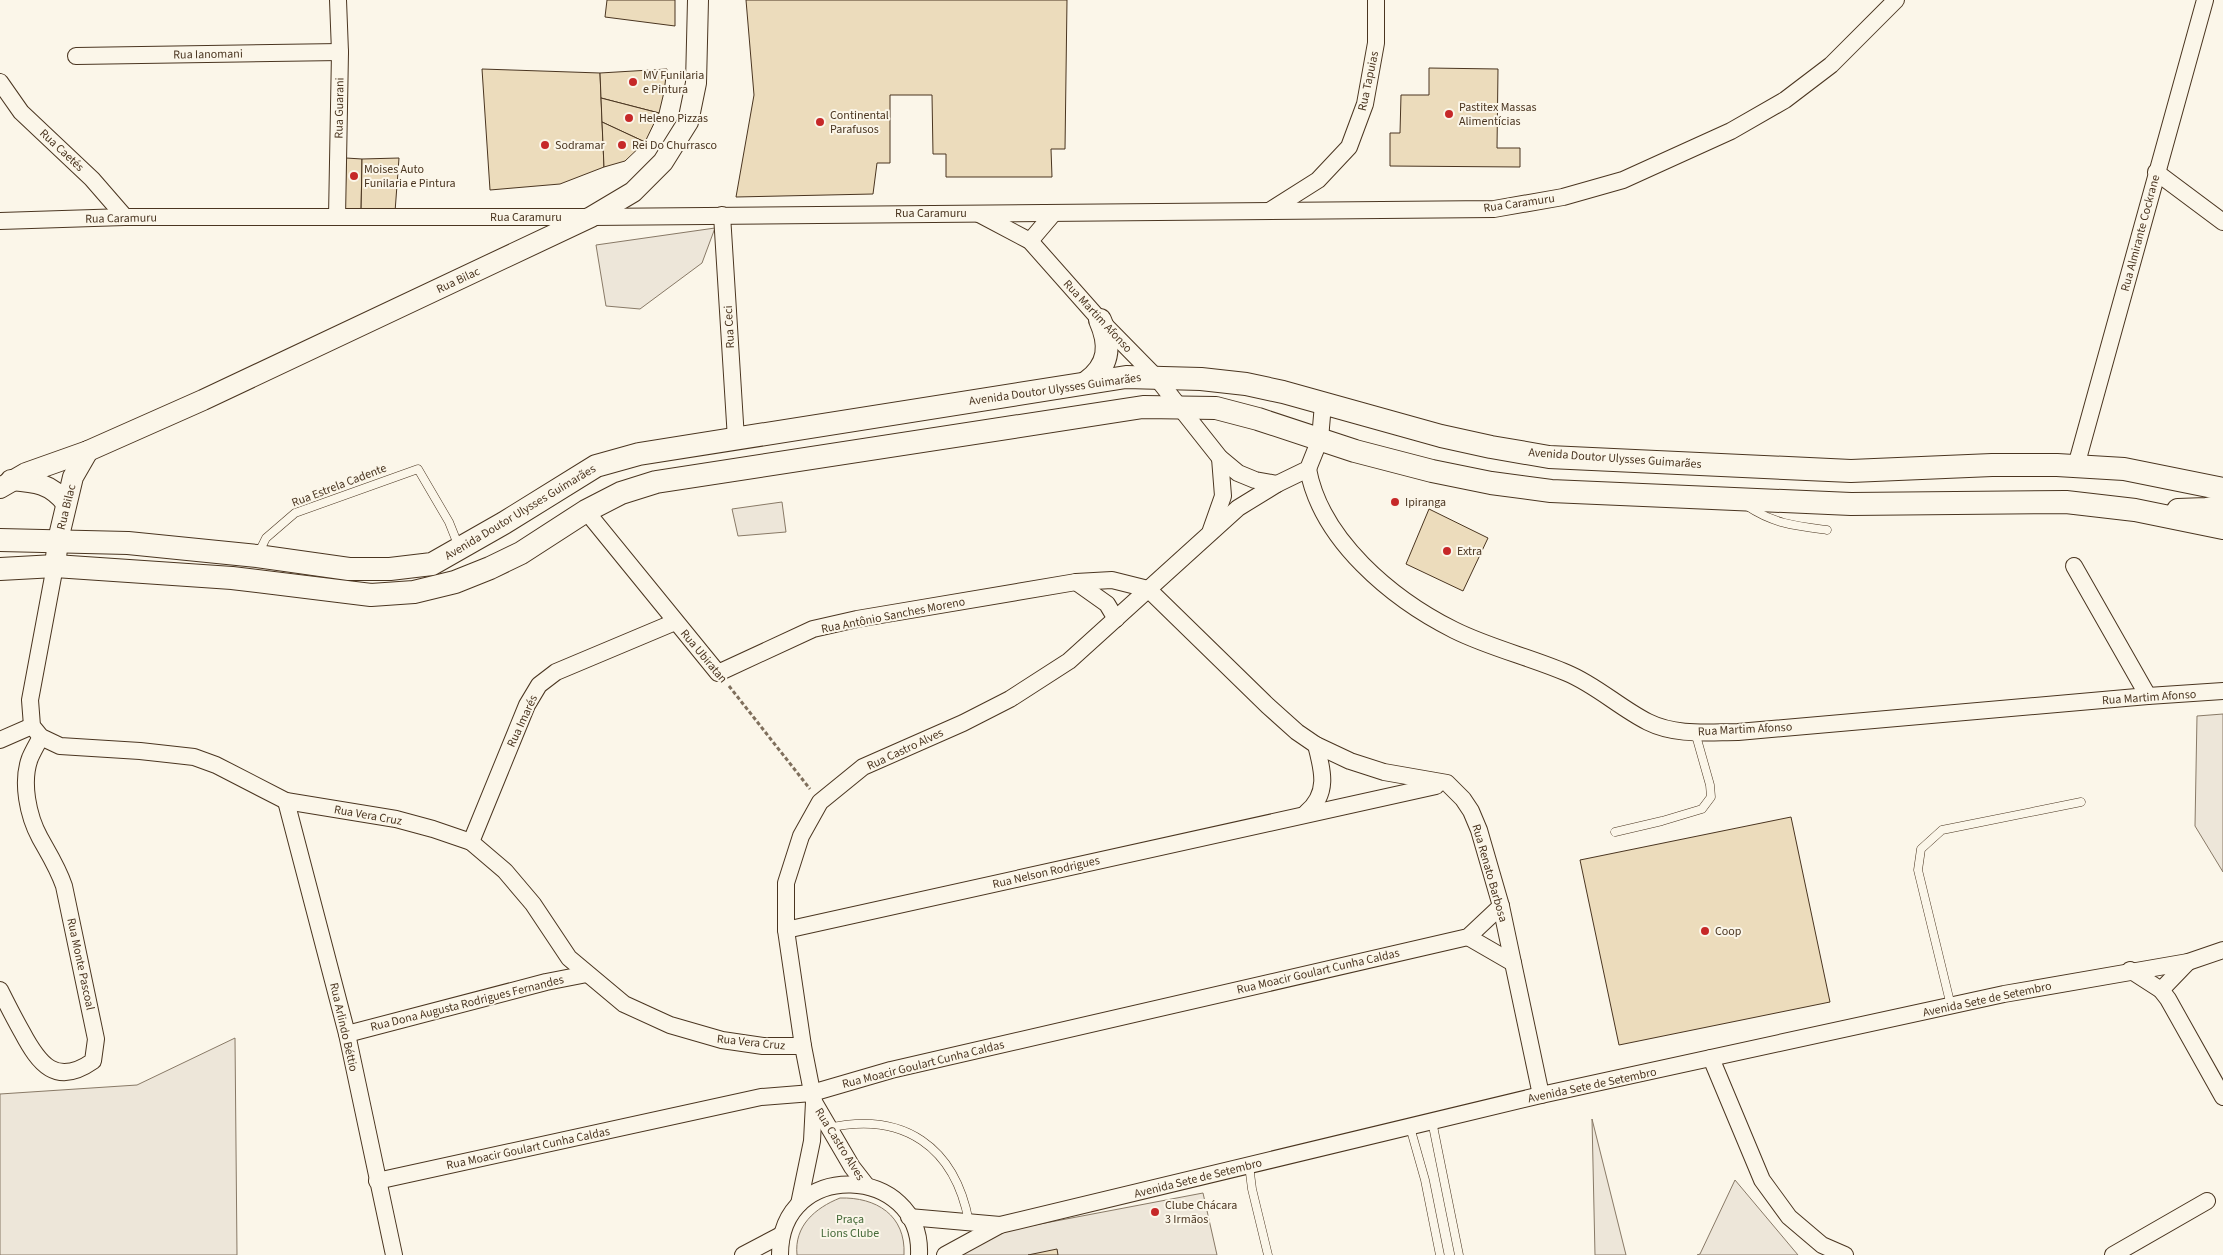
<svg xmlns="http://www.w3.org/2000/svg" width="2223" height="1255" font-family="'Source Sans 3',sans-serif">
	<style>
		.green { fill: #ede6d9; stroke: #887966 }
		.building { fill: #ecdcbc; stroke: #4a3520 }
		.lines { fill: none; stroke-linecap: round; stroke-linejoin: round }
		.service-casing { stroke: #4a3520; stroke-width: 9 }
		.minor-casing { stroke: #4a3520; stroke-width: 18 }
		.tertiary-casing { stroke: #4a3520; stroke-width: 22 }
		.secondary-casing { stroke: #4a3520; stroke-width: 24 }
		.path { stroke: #7f6f5c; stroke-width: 3; stroke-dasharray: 4 2.5; stroke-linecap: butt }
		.service { stroke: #fbf6e9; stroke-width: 8 }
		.minor { stroke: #fbf6e9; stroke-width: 16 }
		.tertiary { stroke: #fbf6e9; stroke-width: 20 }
		.secondary { stroke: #fbf6e9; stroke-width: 22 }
		.poi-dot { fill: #c62828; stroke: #fbf6e9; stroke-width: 2 }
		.labels { text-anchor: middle; stroke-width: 4; stroke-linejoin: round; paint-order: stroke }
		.street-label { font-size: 12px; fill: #4a3520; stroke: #fbf6e9 }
		.poi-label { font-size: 12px; fill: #4a3520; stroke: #fbf6e9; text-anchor: start }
		.park-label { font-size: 12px; fill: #436837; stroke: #fbf6e9 }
	</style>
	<rect width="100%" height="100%" fill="#fbf6e9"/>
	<g class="green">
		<path d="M715,228L702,263L640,309L606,306L596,245Z"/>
		<path d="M782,502L786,532L738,536L732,509Z"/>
		<path d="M2223,714V872L2195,826L2197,716Z"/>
		<path d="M235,1038L237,1255H0V1094L137,1085Z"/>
		<path d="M1592,1119L1626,1255H1595Z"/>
		<path d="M1735,1180L1798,1255H1697L1700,1254Z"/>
		<path d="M1203,1193L1217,1255H959L1003,1231Z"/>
		<path d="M840,1198C876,1197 906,1215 904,1255H797C794,1226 815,1208 840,1198Z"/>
	</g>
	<g class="building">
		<path d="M607,0H675V26L605,17Z"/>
		<path d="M746,0H1067L1065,149H1051L1052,177H946V154H933L932,95H890V163H877L873,194L736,197L754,95Z"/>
		<path d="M1429,68L1498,69L1497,148H1520V167L1390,166V133H1400L1401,95H1429Z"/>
		<path d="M482,69L600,73L604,167L560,184L490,190Z"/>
		<path d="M667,69L664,92L659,113L601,98L600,73Z"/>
		<path d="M601,98L659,113L645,142L602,122Z"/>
		<path d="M602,122L645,142L625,161L604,167Z"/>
		<path d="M346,158L362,159L361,215H345Z"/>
		<path d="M399,158L395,212L361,215L362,159Z"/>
		<path d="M1429,509L1488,538L1463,591L1406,564Z"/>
		<path d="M1791,817L1830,1002L1619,1045L1580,860Z"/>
		<path d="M1057,1249L1058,1255H1028Z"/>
	</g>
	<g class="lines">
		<g class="service-casing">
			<g id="service">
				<path d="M1747,506C1774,524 1796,526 1827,530"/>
				<path d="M258,554L266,538L295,513L418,469L449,522L459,547"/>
				<path d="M1615,832L1662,821L1702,809L1711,797L1710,785L1695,732"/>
				<path d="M1951,1006L1918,870L1921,849L1942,830L2081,802"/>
				<path d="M1432,1121L1459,1255"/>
				<path d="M1410,1127L1425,1180L1440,1255"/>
				<path d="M828,1128C904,1111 955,1147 969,1222"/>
				<path d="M1249,1165L1252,1189L1268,1255"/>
			</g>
		</g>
		<g class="minor-casing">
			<g id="minor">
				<path d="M76,56L340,52"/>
				<path d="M0,82L21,112L92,179L125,217"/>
				<path d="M2156,172L2223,222"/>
				<path d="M1269,211L1318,180L1349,147L1365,104L1376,43V0"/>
				<path d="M979,214L1030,241L1100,320L1155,376L1220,458L1238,473L1255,480L1277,484"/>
				<path d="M722,215L736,439"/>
				<path d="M337,217L340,52L338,0"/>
				<path d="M0,221L125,217H591L1494,209L1563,197L1623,180L1731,131L1785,100L1831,65L1896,0"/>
				<path d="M1030,241L1053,214"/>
				<path d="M2076,466L2205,0"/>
				<path d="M1308,469C1321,540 1392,599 1454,630C1490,648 1530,657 1567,673C1596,685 1620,708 1648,722C1676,736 1709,732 1738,732L2148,696L2223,691"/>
				<path d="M586,511L718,673L813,629L857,619L1076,582L1112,580L1148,589L1268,706L1297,732L1316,745L1350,761L1384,772L1447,783L1463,799L1471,811L1479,830L1501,906L1541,1095"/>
				<path d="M1211,530L1223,496L1220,458"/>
				<path d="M55,566L30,700L32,726L41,737L60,746L140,751L194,757L216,765L286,801L396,819L433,829L471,842L505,871L533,904L569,958L624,1004L670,1025L722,1040L763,1046H803"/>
				<path d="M2074,566L2148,696"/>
				<path d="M1076,582L1107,604L1116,619"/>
				<path d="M0,740L32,726"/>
				<path d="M286,801L347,1034L394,1255"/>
				<path d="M1306,813C1329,794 1323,771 1316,745"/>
				<path d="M471,842L527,705L539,685L556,672L675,622"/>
				<path d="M786,930L1436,786"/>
				<path d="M1468,937L1513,963"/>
				<path d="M2130,970L2161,990L2168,999L2223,1097"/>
				<path d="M0,990C7,1004 14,1018 22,1032C39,1064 56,1087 93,1061L96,1039L64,886C58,868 49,854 40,838C28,816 21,782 30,758C33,751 37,744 41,737"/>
				<path d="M2161,990L2188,962"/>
				<path d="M347,1034L546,982L587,974"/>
				<path d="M1711,1058L1762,1180L1789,1217L1822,1245L1845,1255"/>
				<path d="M814,1102L852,1167L866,1185"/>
				<path d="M377,1181L761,1097L812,1093L891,1070L1468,937L1501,906"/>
				<path d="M799,1204L812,1141L814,1102L803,1046L786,930V883L801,836L820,802L863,767L963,723L1010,699L1069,661L1238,508L1277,484L1308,469L1320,439L1323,404"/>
				<path d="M909,1217L1000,1225"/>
				<path d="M743,1255L781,1235"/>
				<path d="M780,1255C780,1157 923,1165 919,1255"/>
				<path d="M945,1255L1000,1225L1541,1095L2004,994L2188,962L2223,950"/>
				<path d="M2113,1255L2207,1201"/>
			</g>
		</g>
		<g class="tertiary-casing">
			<g id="tertiary">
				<path d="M11,480C35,482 50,483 66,503"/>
				<path d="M0,488L26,473L88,451L203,400L591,217L633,192L663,162L688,122L696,83L698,0"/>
				<path d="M55,566L58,540L73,477L88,451"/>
			</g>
		</g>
		<g class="secondary-casing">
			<g id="secondary">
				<path d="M1087,382C1110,365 1111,345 1100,320"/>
				<path d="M2178,510L2206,509L2223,506"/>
				<path d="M0,540L128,543L257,556L349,569H390L432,564L504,523L596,466L639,454L1126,377L1201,379L1246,384L1283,392L1441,436L1491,447L1549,457L1851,471L1992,465H2057L2124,469L2223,489"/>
				<path d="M0,569L55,566L232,578L371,595L414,592L455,582L490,568L521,553L586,511L621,493L656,482L1143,407L1216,408L1258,419L1355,451L1432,471L1491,483L1551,491L1851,504L2066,502L2135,510L2223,528"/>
			</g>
		</g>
		<path class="path" d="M729,686L810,789"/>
		<use href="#service" class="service"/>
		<use href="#minor" class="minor"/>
		<use href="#tertiary" class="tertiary"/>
		<use href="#secondary" class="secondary"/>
	</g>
	<g class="poi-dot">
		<circle cx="633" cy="82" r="5"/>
		<circle cx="1449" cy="114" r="5"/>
		<circle cx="629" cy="118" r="5"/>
		<circle cx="820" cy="122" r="5"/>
		<circle cx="545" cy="145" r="5"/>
		<circle cx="622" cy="145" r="5"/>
		<circle cx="354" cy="176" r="5"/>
		<circle cx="1395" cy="502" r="5"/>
		<circle cx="1447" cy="551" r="5"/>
		<circle cx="1705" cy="931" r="5"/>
		<circle cx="1155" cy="1212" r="5"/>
	</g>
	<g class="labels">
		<g class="street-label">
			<text transform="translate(208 54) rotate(-1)" y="4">Rua Ianomani</text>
			<text transform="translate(1368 81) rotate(-78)" y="4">Rua Tapuias</text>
			<text transform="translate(339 108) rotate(-89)" y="4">Rua Guarani</text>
			<text transform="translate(62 150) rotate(43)" y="4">Rua Caetés</text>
			<text transform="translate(1519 203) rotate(-8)" y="4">Rua Caramuru</text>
			<text x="931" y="217">Rua Caramuru</text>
			<text x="526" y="221">Rua Caramuru</text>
			<text transform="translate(121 218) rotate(-1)" y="4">Rua Caramuru</text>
			<text transform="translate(2140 233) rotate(-75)" y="4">Rua Almirante Cockrane</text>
			<text transform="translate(458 280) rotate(-25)" y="4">Rua Bilac</text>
			<text transform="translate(1098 316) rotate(47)" y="4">Rua Martim Afonso</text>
			<text transform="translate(729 327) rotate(-93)" y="4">Rua Ceci</text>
			<text transform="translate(1055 389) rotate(-8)" y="4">Avenida Doutor Ulysses Guimarães</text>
			<text transform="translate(1615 458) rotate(4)" y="4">Avenida Doutor Ulysses Guimarães</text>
			<text transform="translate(339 485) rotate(-21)" y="4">Rua Estrela Cadente</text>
			<text transform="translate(66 507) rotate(-76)" y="4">Rua Bilac</text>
			<text transform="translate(520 512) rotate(-31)" y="4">Avenida Doutor Ulysses Guimarães</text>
			<text transform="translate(893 615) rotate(-11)" y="4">Rua Antônio Sanches Moreno</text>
			<text transform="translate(704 656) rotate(50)" y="4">Rua Ubiratan</text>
			<text transform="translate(2149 697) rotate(-4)" y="4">Rua Martim Afonso</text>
			<text transform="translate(522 721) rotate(-65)" y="4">Rua Imarés</text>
			<text transform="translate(1745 729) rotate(-3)" y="4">Rua Martim Afonso</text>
			<text transform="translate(905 749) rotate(-25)" y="4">Rua Castro Alves</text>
			<text transform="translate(368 815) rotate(10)" y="4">Rua Vera Cruz</text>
			<text transform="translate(1046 872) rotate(-13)" y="4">Rua Nelson Rodrigues</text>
			<text transform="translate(1490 873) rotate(74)" y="4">Rua Renato Barbosa</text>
			<text transform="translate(81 964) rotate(78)" y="4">Rua Monte Pascoal</text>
			<text transform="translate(1318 971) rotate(-13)" y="4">Rua Moacir Goulart Cunha Caldas</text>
			<text transform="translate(1987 999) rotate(-12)" y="4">Avenida Sete de Setembro</text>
			<text transform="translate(467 1003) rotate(-14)" y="4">Rua Dona Augusta Rodrigues Fernandes</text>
			<text transform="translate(344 1027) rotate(77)" y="4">Rua Arlindo Béttio</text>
			<text transform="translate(751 1042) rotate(6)" y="4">Rua Vera Cruz</text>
			<text transform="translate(923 1064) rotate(-14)" y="4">Rua Moacir Goulart Cunha Caldas</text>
			<text transform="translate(1592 1085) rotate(-12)" y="4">Avenida Sete de Setembro</text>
			<text transform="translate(840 1144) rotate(58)" y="4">Rua Castro Alves</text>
			<text transform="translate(528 1148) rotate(-12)" y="4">Rua Moacir Goulart Cunha Caldas</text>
			<text transform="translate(1198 1178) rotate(-14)" y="4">Avenida Sete de Setembro</text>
		</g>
		<g class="poi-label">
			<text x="643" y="79">MV Funilaria<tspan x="643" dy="14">e Pintura</tspan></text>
			<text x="1459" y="111">Pastitex Massas<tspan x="1459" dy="14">Alimentícias</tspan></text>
			<text x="830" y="119">Continental<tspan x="830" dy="14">Parafusos</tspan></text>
			<text x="639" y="122">Heleno Pizzas</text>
			<text x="555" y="149">Sodramar</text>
			<text x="632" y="149">Rei Do Churrasco</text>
			<text x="364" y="173">Moises Auto<tspan x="364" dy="14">Funilaria e Pintura</tspan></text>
			<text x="1405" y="506">Ipiranga</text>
			<text x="1457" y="555">Extra</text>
			<text x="1715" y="935">Coop</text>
			<text x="1165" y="1209">Clube Chácara<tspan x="1165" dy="14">3 Irmãos</tspan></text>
		</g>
		<g class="park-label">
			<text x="850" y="1223">Praça<tspan x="850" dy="14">Lions Clube</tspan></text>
		</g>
	</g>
</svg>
